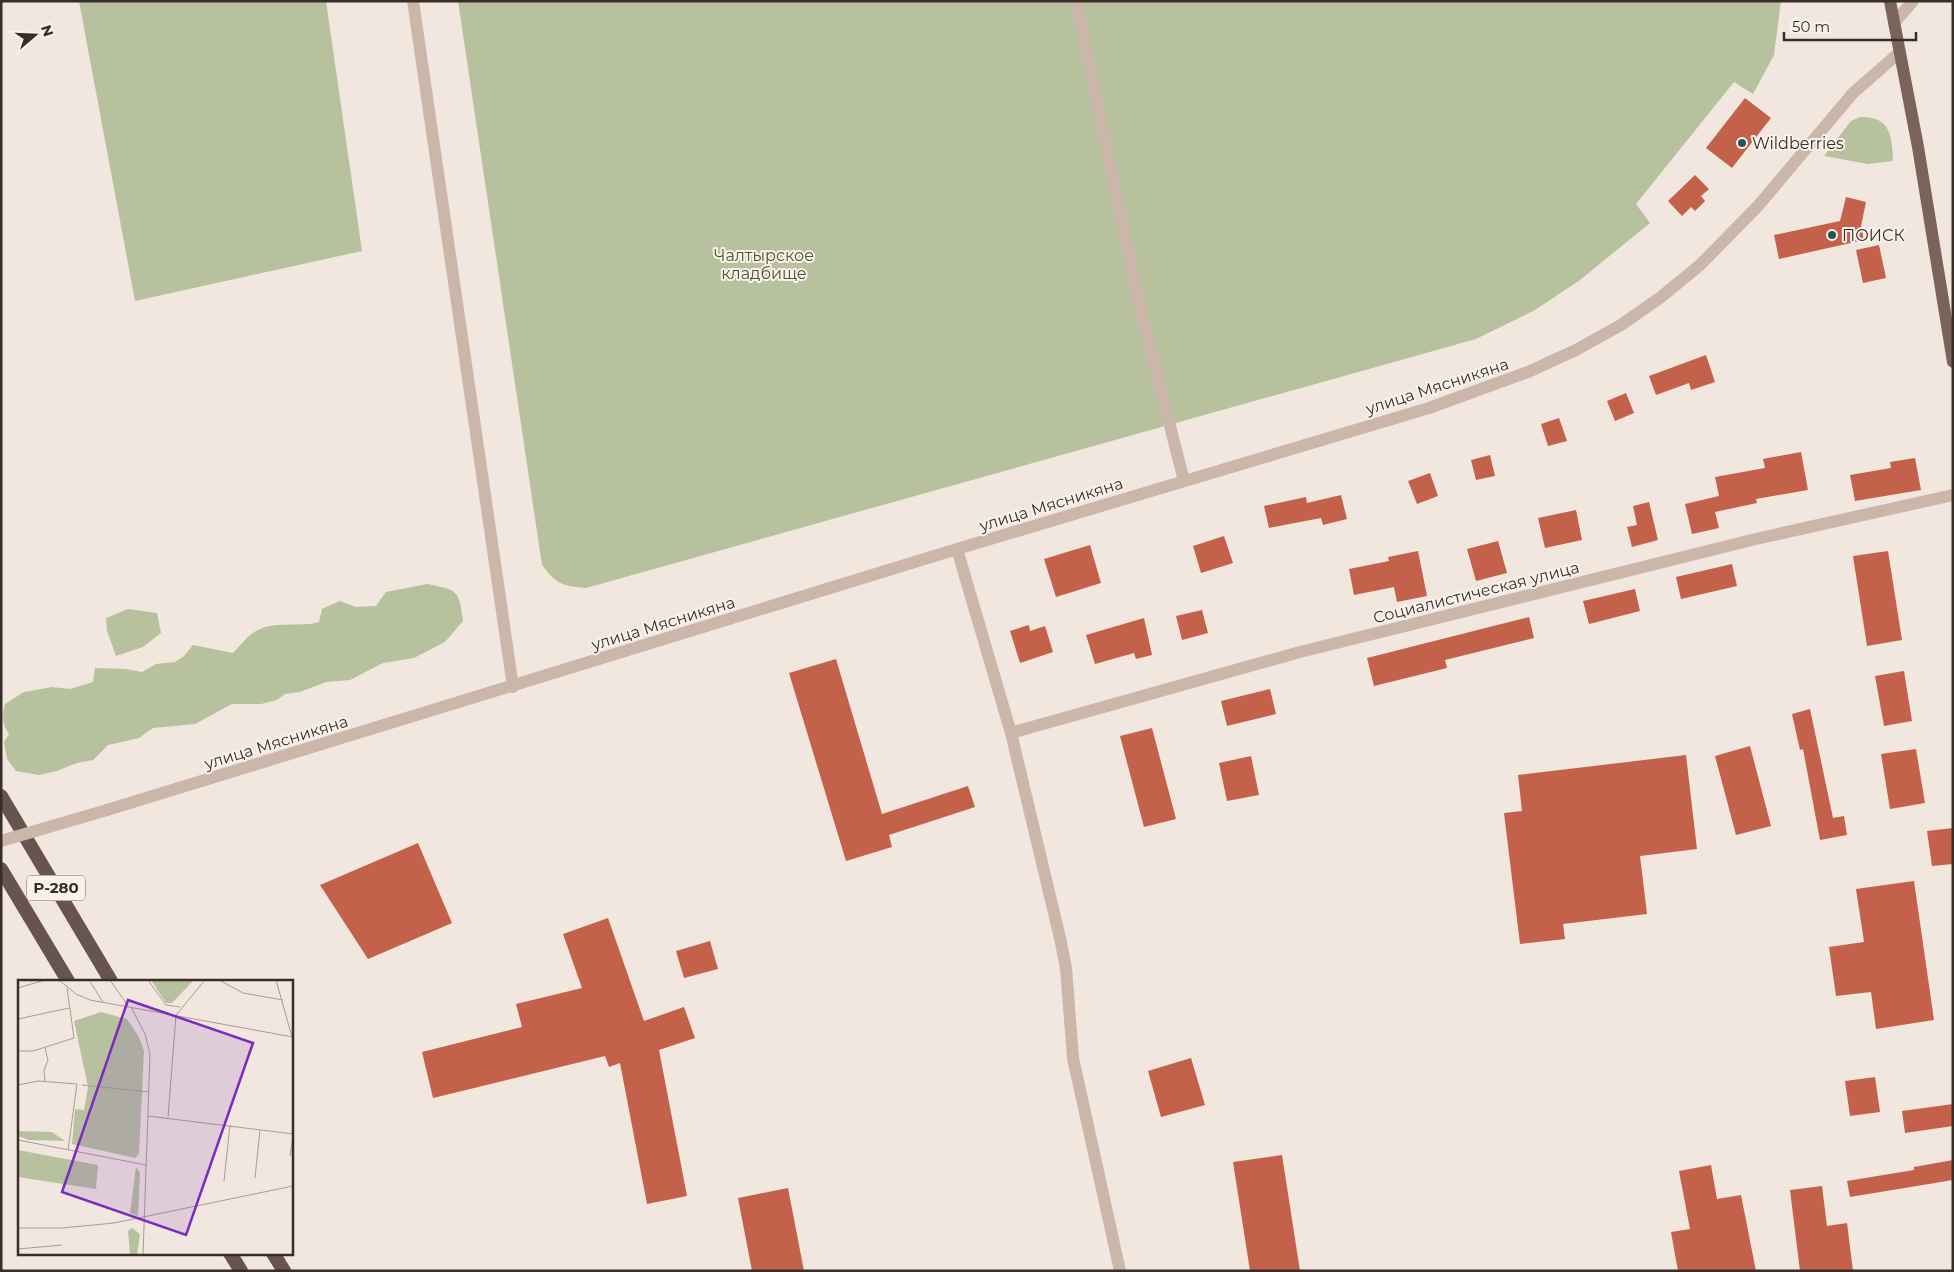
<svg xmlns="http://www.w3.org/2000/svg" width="1954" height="1272" font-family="Montserrat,sans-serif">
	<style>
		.green { fill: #b7c19e }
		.building { fill: #c4614a }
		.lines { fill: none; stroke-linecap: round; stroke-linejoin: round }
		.minor { stroke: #cab7aa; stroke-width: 12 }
		.tertiary { stroke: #cab7aa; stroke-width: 12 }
		.primary { stroke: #79635b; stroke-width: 12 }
		.trunk { stroke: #68544e; stroke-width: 14 }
		.tertiary-bridge { stroke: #cab7aa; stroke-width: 12 }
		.poi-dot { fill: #1f5858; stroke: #faf2ea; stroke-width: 2 }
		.labels { text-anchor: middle; stroke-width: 4; stroke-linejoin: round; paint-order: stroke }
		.shield { fill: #faf2ea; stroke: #726863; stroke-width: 1 }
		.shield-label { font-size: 15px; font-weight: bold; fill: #382d29 }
		.poi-label { font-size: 16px; fill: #382d29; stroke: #faf2ea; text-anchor: start }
		.park-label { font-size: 16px; fill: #49552d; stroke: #faf2ea }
		.street-label { font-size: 16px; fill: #382d29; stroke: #faf2ea }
		.inset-road { fill: none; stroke: #a89d96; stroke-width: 1 }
		.view { fill: #7b2cbf; fill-opacity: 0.15; stroke: #7b2cbf; stroke-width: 2.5 }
		.inset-edge { fill: none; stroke: #382d29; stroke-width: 2.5 }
	</style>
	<rect width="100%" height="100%" fill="#f2e7de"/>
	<g class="green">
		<path d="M79,1H326L362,251L135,301Z"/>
		<path d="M458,1H1781L1774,55L1753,94L1734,82L1636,204L1650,223L1580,280L1535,310L1476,339L586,588C562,586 556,584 542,565Z"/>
		<path d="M1860,117C1891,116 1892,137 1893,161L1868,164L1824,156L1851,121Z"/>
		<path d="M427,584C457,590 459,589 463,621L445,642L414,658L383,663L350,680L326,682L300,692L285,694L277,700L261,704H232L195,724L153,728L139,738L108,745L93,760L77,763L57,771L39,775L16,771L7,759L4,742L9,734C2,724 2,716 5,704L24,692L52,687L70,689L93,682L95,668L125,669L142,672L156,664L175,662L183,657L193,645L233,653C240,646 248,635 256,631C275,620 299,628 319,622L322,609L340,601L356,607L376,606L386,592Z"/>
		<path d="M128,609L157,613L161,633L143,647L116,656L107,631L106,618Z"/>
	</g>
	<g class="building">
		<path d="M1745,98L1771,118L1732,168L1706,148Z"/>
		<path d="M1695,175L1709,189L1701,196L1705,201L1695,211L1691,207L1682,216L1668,201Z"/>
		<path d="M1846,197L1866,202L1861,226L1864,240L1779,259L1774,235L1840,221Z"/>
		<path d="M1879,245L1886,278L1863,283L1856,250Z"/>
		<path d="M1706,355L1715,382L1691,390L1689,383L1656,395L1649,376Z"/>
		<path d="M1626,393L1634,413L1615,421L1607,401Z"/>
		<path d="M1559,418L1567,441L1548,446L1541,424Z"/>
		<path d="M1801,452L1808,490L1756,499L1757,503L1715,512L1719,528L1692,534L1685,504L1719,496L1715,477L1765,468L1763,459Z"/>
		<path d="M1490,455L1495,476L1476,480L1471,460Z"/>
		<path d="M1915,458L1921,490L1855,501L1850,475L1891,468L1890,462Z"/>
		<path d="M1430,473L1438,496L1417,504L1408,481Z"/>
		<path d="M1341,495L1347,519L1323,525L1321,518L1269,528L1264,506L1306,497L1307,503Z"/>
		<path d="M1649,502L1658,540L1632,547L1627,527L1637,525L1633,506Z"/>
		<path d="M1576,510L1582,540L1545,548L1538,518Z"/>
		<path d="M1224,536L1233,563L1201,573L1193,546Z"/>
		<path d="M1498,541L1507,573L1476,581L1467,549Z"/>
		<path d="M1090,545L1101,583L1056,597L1044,559Z"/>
		<path d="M1418,551L1427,596L1397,602L1394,587L1354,595L1349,569L1389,561L1388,557Z"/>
		<path d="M1888,551L1902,640L1867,646L1853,556Z"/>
		<path d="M1732,564L1737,586L1681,599L1676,577Z"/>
		<path d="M1635,589L1640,611L1589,624L1583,601Z"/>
		<path d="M1202,610L1208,633L1182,640L1176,616Z"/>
		<path d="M1529,617L1534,638L1445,660L1447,668L1374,686L1367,658Z"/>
		<path d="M1144,618L1152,655L1136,659L1134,653L1095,664L1086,635Z"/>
		<path d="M1029,625L1030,631L1045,626L1053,652L1020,663L1010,631Z"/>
		<path d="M836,659L882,814L968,786L975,807L889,835L892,847L846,861L789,673Z"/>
		<path d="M1904,671L1912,721L1884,726L1875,676Z"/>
		<path d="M1270,689L1276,714L1227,726L1221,701Z"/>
		<path d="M1810,709L1833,818L1844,816L1847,835L1820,840L1803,749L1800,750L1792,714Z"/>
		<path d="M1152,728L1176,819L1144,827L1120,736Z"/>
		<path d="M1750,746L1771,826L1736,835L1715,756Z"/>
		<path d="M1916,749L1925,803L1890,809L1881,754Z"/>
		<path d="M1686,755L1697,849L1640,856L1647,914L1563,924L1565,939L1520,944L1504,813L1522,811L1518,775Z"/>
		<path d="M1251,756L1259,795L1227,801L1219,763Z"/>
		<path d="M1953,828V864L1932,866L1927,831Z"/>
		<path d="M418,843L452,923L368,959L320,885Z"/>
		<path d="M1914,881L1934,1020L1876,1029L1871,992L1836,996L1829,947L1864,942L1856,889Z"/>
		<path d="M608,918L644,1021L684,1007L695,1038L659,1050L687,1196L647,1204L620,1063L609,1067L605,1056L433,1098L422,1052L522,1027L516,1004L582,988L563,934Z"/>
		<path d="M710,941L718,969L684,978L676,951Z"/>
		<path d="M1191,1058L1205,1105L1161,1117L1148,1071Z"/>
		<path d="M1875,1077L1880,1112L1850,1116L1845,1081Z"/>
		<path d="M1953,1104V1126L1905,1133L1902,1111Z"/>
		<path d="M1282,1155L1300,1271H1250L1233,1162Z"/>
		<path d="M1953,1160V1180L1850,1197L1847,1181L1914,1170V1167Z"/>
		<path d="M1711,1165L1717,1199L1741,1195L1756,1271H1678L1671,1232L1690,1229L1679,1171Z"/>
		<path d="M1822,1186L1827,1226L1847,1223L1853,1271H1800L1790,1190Z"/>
		<path d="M788,1188L804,1271H752L738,1198Z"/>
	</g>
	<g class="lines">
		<g class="minor">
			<path d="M413,1L513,687"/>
			<path d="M1076,1L1139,304L1184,481"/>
			<path d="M957,549L1011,733L1060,938L1066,968L1073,1058L1120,1271"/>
			<path d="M1011,733L1300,652L1760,538L1953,495"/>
		</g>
		<g class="tertiary">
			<path d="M1894,23L1913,1"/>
			<path d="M107,810L957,549L1429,408L1528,372L1576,350L1621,325L1661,297L1700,265L1758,206L1853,93L1900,52"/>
		</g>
		<path class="primary" d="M1890,1L1918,147L1953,362"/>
		<g class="trunk">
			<path d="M1,796L111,981"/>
			<path d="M1,869L68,981"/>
			<path d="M230,1253L241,1271"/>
			<path d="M273,1253L284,1271"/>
		</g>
		<path class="tertiary-bridge" d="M1,841L107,810"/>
	</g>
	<g class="poi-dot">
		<circle cx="1742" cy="143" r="5"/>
		<circle cx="1832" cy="235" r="5"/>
	</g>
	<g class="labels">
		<rect class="shield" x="27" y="875.5" width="58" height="25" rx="4"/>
		<g class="shield-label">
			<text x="56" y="893">Р-280</text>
		</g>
		<g class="poi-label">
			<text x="1752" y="149">Wildberries</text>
			<text x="1842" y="241">ПОИСК</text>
		</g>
		<g class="park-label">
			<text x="764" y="261">Чалтырское<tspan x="764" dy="18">кладбище</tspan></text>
		</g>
		<g class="street-label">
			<text transform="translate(1437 386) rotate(-18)" y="6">улица Мясникяна</text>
			<text transform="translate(1051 504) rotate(-17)" y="6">улица Мясникяна</text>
			<text transform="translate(1476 592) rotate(-14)" y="6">Социалистическая улица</text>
			<text transform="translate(663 623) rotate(-17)" y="6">улица Мясникяна</text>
			<text transform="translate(276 742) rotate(-17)" y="6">улица Мясникяна</text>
		</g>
	</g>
	<g transform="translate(18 980)">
		<rect width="275" height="275" fill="#f2e7de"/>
		<path d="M133,0H176L154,23H148ZM83,32L109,39L121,57L126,71L121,174L117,178L54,164L57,129L66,130L70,107L56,41ZM0,151L34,152L47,161L11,160L0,156ZM0,170L80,185L78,209L0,197ZM118,187L122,193L120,236L112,233ZM114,248L122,254L119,275H112L110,251Z" fill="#b7c19e"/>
		<path class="inset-road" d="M41,0L58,14L72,20L275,57M71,0L85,22M92,0L110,26M130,0L148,25L162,27M201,0L225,13L265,20M258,0L274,57M0,8L27,0M113,27L127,54L132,74L125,275M0,39L51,28M0,71H15L56,58L49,8M27,102L26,90L30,80L27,68M0,105L20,101L59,104L50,170M64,105L131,112M130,136L275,154M150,137L158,35L187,0M0,160L128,185M272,176L275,157M237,198L242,150M206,201L212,145M0,248H44L96,243L275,206M0,269L44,265"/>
		<path class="view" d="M110,20L235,63L168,255L44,212Z"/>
		<rect width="275" height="275" class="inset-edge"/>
	</g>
	<rect width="1954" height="1272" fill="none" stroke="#382d29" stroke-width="5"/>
	<g transform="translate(35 35) rotate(71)" stroke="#faf2ea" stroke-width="4" paint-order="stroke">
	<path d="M0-4L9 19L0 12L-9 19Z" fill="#382d29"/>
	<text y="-8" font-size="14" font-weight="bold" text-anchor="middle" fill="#382d29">N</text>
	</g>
	<path d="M1784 32v8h132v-8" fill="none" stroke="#382d29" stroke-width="2.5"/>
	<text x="1792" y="32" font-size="15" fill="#382d29" stroke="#faf2ea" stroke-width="4" paint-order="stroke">50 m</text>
</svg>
